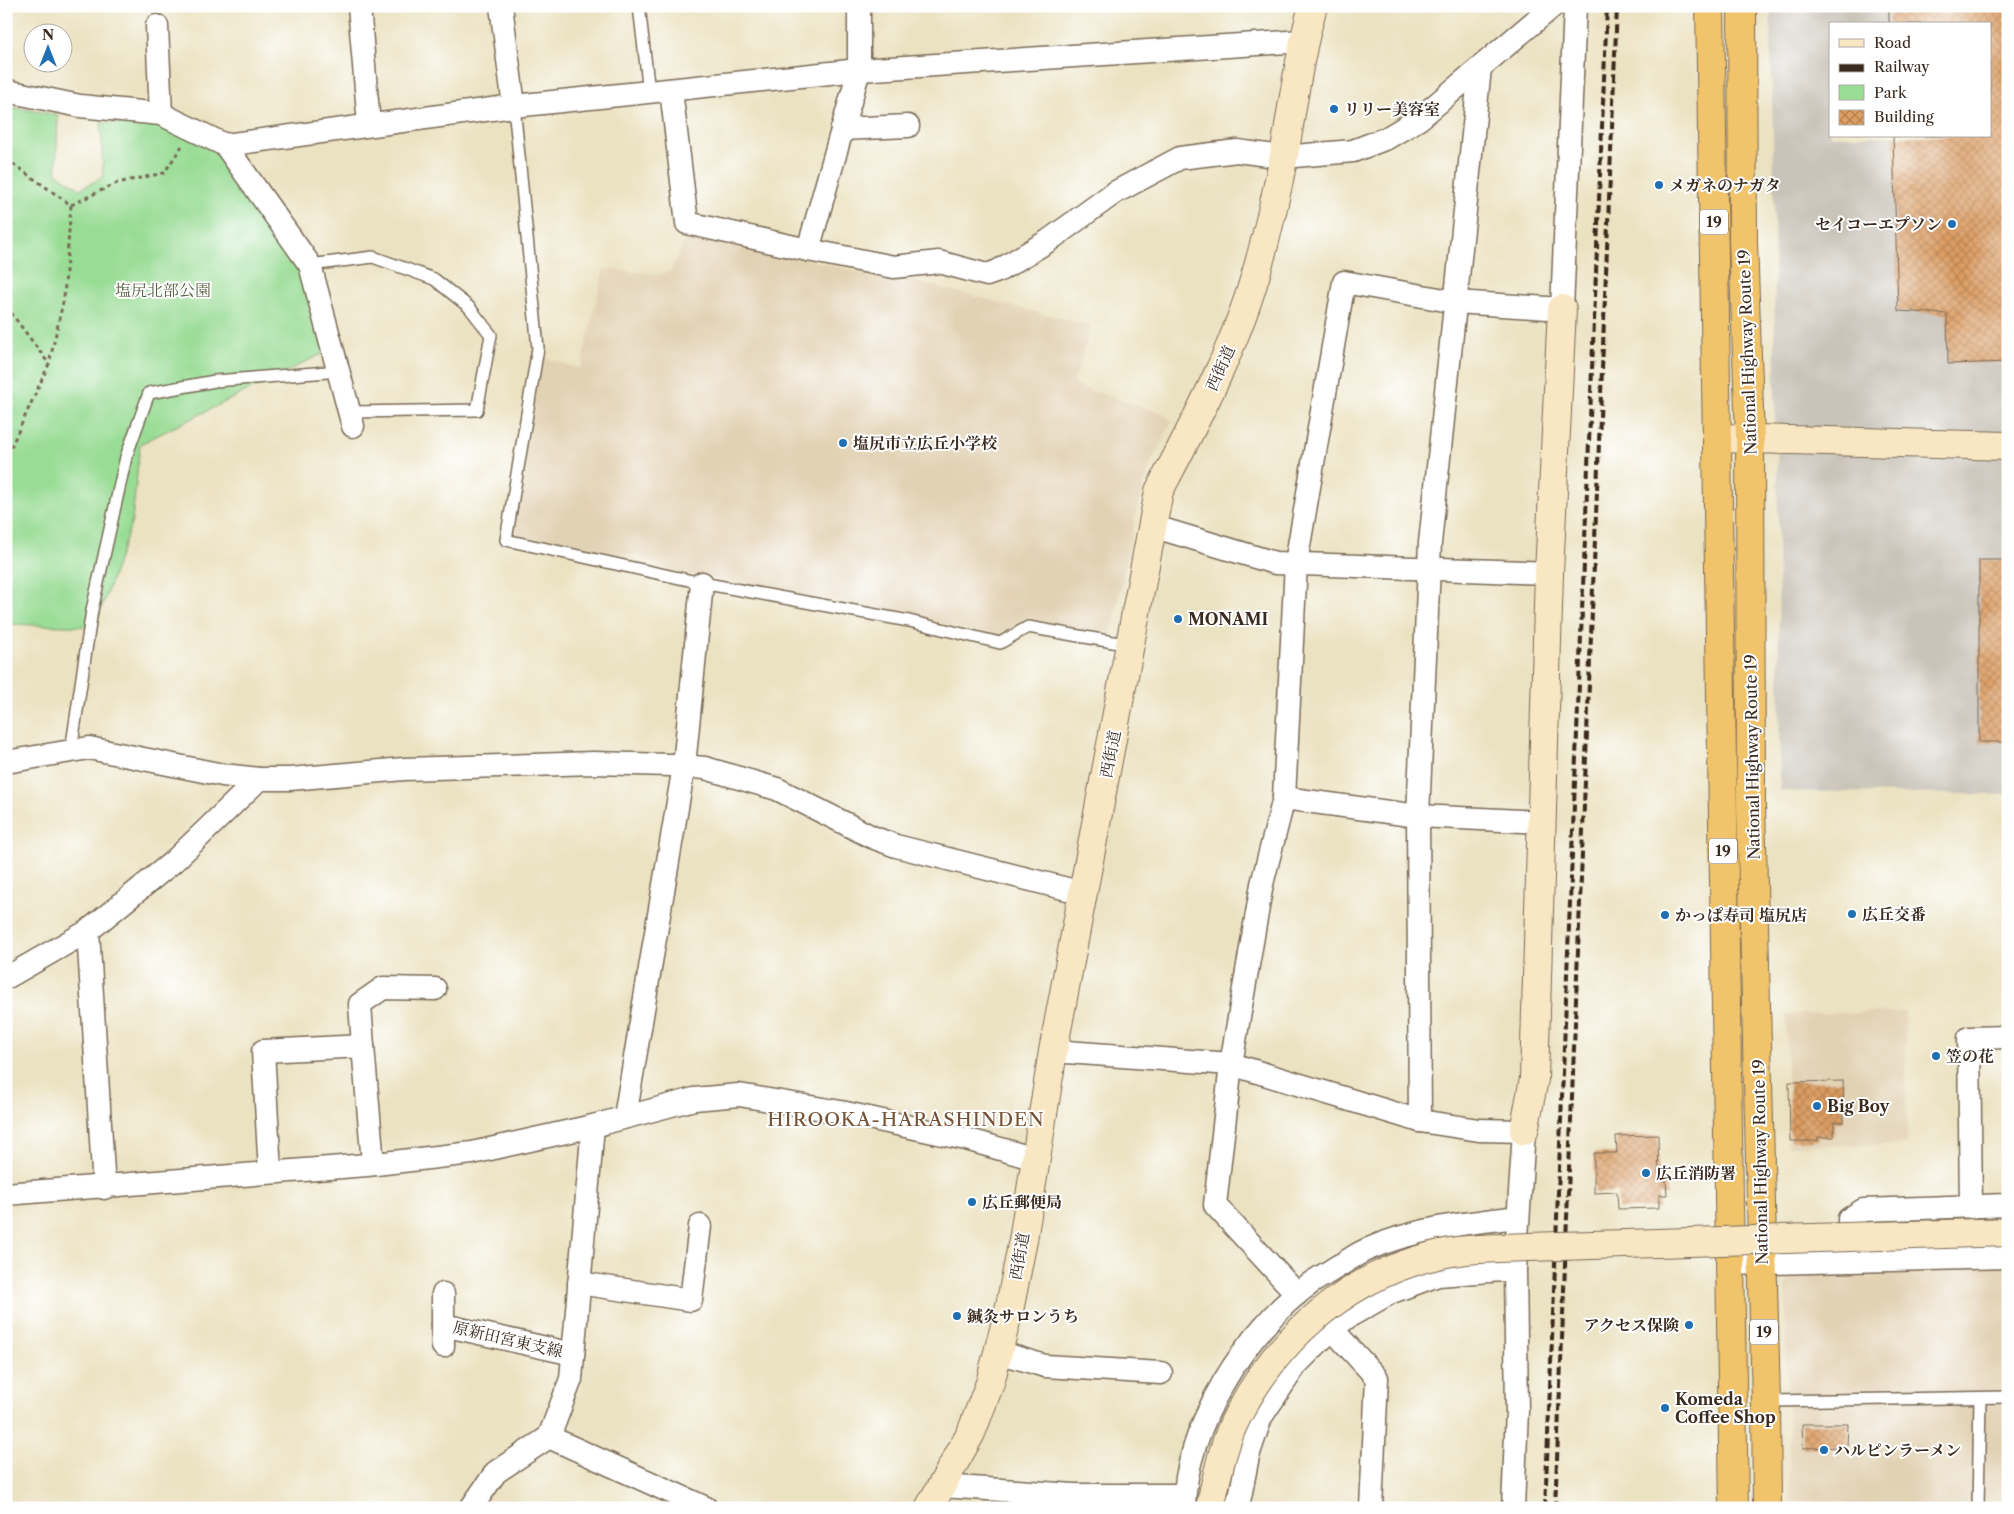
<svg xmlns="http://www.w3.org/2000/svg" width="2014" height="1514" font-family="'Libre Caslon Text','Noto Serif JP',serif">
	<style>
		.built { fill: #e2d2b4 }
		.industrial { fill: #c9c3b8; fill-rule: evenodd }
		.green { fill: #99dc94; stroke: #6a8359 }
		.building { fill: url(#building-cross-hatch) }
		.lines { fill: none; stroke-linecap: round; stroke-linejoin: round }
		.lane-casing { stroke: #796a57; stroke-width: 14 }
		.street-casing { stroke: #796a57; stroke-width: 25 }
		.secondary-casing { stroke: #796a57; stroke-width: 30 }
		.highway-casing { stroke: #796a57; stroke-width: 30 }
		.path { stroke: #796a57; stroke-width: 3; stroke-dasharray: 4 4; stroke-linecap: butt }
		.lane { stroke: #fff; stroke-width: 11 }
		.street { stroke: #fff; stroke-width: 22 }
		.secondary { stroke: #f9e7c3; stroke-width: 28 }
		.highway { stroke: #f1c36a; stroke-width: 28 }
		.rail { stroke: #3b2a1e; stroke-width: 4; stroke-dasharray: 8 4; stroke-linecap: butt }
		.secondary-bridge-casing { stroke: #796a57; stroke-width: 30; stroke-linecap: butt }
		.secondary-bridge { stroke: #f9e7c3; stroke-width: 28 }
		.poi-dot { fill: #1f6fb2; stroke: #fff; stroke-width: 2 }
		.labels { text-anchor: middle; stroke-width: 4; stroke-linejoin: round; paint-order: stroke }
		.shield { fill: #fff; stroke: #766a62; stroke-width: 1 }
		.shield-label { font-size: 15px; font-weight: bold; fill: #3b2a1e }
		.poi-label { font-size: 16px; font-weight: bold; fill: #3b2a1e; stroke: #fff; text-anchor: start }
		.park-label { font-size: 16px; fill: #575f41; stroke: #fff }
		.street-label { font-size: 16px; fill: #3b2a1e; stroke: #fff }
		.quarter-label { font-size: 19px; letter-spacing: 1px; fill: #745236; stroke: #fff }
	</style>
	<defs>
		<pattern id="building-cross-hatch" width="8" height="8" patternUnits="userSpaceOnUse" patternTransform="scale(1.25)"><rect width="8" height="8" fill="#dd9d62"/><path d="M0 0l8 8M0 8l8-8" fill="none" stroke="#b48050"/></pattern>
	</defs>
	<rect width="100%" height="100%" fill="#fff"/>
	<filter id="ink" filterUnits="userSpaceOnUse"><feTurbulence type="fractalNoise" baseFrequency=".02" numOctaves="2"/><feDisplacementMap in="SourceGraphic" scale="10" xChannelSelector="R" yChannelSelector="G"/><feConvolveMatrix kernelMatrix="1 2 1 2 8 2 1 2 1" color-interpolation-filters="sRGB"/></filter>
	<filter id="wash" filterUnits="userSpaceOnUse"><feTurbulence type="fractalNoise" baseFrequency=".0096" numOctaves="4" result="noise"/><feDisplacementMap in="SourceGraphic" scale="20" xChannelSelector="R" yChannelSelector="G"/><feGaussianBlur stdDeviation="1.12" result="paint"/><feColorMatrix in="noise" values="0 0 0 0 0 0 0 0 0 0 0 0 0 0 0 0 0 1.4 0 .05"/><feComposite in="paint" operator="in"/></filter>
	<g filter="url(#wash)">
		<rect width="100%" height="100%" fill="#ebe2c1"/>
		<g class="built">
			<path d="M690,230L891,280L907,279L1091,326L1073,385L1160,412L1172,421L1150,465L1137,509L1111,636L1026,621L1002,636H989L910,615L665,570L636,554L615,555L510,534L541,357L580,369L604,269L661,274L671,270Z"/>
			<path d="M1905,1012L1907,1144L1788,1146L1786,1014Z"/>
			<path d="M2008,1261V1508H1849L1843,1502H1790L1785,1285L1795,1273Z"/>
		</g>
		<path class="industrial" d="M1770,6H2008V795L1780,791L1777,422L1775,420L1774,181ZM1830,24H1990V136H1830Z"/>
		<path class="green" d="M6,106L58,115L56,173L80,189L103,177L101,123H142L178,129L218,148L305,247L332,349L140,444L132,521L95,627L6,624Z"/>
		<g id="blocks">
			<g class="building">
				<path d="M1889,6H2008V362L1948,364L1947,314L1898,311L1893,136H1990V24H1889Z"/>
				<rect x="1979" y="560" width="29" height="182"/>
				<path d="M1843,1081L1844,1122H1834V1137H1818V1141H1790L1789,1082Z"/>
				<path d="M1658,1135L1659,1180H1666L1667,1195H1659V1208L1618,1209L1617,1192L1594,1193V1153H1617L1616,1136Z"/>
				<path d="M1802,1424H1848L1847,1447L1803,1448Z"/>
			</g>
		</g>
	</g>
	<g filter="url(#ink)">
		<use href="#blocks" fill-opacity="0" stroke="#796a57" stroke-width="1"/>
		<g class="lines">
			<g class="lane-casing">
				<g id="lane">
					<path d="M639,6L649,92"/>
					<path d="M514,106L538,348L506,540L702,583L909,621L1000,643L1028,627L1130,645"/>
					<path d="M310,265L373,257L434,279L469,307L491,335L477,410L351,412"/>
					<path d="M71,751L92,610L126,457L149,393L215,381L340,371"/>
					<path d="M1766,1401L2008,1397"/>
					<path d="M1978,1508L1980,1398"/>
				</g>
			</g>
			<g class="street-casing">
				<g id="street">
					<path d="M359,6L369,125"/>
					<path d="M501,6L514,106"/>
					<path d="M859,6V70L808,250L894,267L939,262L987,275L998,271L1048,241L1114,193L1180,158L1237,151L1283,157L1353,151L1387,138L1419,119L1553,6"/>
					<path d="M157,26L161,114"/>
					<path d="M6,89L7,91L80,106L161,114L225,145L514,106L859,70L1303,41"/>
					<path d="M671,90L687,223L808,250"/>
					<path d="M842,129L908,126"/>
					<path d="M225,145L310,265L353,426"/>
					<path d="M1152,526L1275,563L1549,573"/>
					<path d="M6,762L89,748L223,775L259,779H290L404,769L593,763L671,765L705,768L777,789L872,837L896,846L1083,893"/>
					<path d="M1284,798L1418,816L1543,822"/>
					<path d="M88,931L104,1188"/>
					<path d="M6,978L88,931L174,861L259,779"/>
					<path d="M363,1046L360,1004L383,988L435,989"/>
					<path d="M1053,1051L1231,1064L1420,1121L1479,1130L1524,1131L1515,1269L1517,1410L1513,1508"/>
					<path d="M625,1117L684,766L702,583"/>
					<path d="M1420,1121L1418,816L1430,543L1480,68"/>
					<path d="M270,1172L263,1051L363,1046L373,1164"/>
					<path d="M6,1194L367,1165L472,1153L593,1126L694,1099L739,1095L841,1112L966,1139L1035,1159"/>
					<path d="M1971,1207L1969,1038L2008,1037"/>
					<path d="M1850,1255L1849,1219L1863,1210L2008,1205"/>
					<path d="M1730,1264L2008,1257"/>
					<path d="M579,1283L691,1300L700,1226"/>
					<path d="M443,1294V1346"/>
					<path d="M1297,1294L1215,1205L1231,1064L1262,884L1284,798L1296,563L1344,282L1456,302L1562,309L1575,6"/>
					<path d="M443,1325L573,1354"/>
					<path d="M1332,1329L1377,1378L1371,1508"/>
					<path d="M998,1352L1045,1366L1161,1373"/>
					<path d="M549,1437L706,1508"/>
					<path d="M942,1486L1074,1495H1184"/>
					<path d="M471,1508L496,1472L549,1437L571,1379L593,1126"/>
					<path d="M1184,1508C1185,1427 1246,1329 1311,1283C1320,1277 1331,1271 1340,1265C1349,1260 1357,1254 1366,1250C1415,1228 1466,1223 1518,1217"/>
					<path d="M1233,1508L1240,1497L1248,1456L1261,1417L1296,1365L1332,1329L1348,1317L1392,1292L1438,1275L1515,1269"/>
				</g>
			</g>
			<g class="secondary-casing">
				<g id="secondary">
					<path d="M1718,438L2008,446"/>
					<path d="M1524,1131L1534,1079L1549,573L1562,309"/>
					<path d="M929,1508L971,1433L990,1383L1010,1306L1023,1240L1053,1051L1159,491C1195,422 1233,352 1255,277C1267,237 1276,196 1284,155C1293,105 1299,55 1313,6"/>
				</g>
			</g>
			<g class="highway-casing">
				<g id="highway">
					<path d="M1710,6L1734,1508"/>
					<path d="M1742,6L1743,242L1750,438L1751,805L1766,1401L1767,1508"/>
				</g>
			</g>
			<g class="path">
				<path d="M6,159L71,205L64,298L49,364"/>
				<path d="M71,205L117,183L164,173L182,146"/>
				<path d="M6,306L49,364L6,458"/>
			</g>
			<use href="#lane" class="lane"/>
			<use href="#street" class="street"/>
			<use href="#secondary" class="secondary"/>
			<use href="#highway" class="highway"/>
			<g class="rail">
				<path d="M1545,1508L1607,6"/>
				<path d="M1555,1508L1617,6"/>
			</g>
			<g class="secondary-bridge-casing">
				<path id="secondary-bridge" d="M1210,1508C1217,1477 1223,1442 1239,1413C1281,1333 1352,1274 1441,1254C1469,1248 1499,1248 1528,1247L2008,1232"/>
			</g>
			<use href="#secondary-bridge" class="secondary-bridge"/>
		</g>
	</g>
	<g class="poi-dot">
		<circle cx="1334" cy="109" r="5"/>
		<circle cx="1659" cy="185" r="5"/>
		<circle cx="1952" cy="224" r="5"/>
		<circle cx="843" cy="443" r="5"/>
		<circle cx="1178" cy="619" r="5"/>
		<circle cx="1852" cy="914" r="5"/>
		<circle cx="1665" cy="915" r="5"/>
		<circle cx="1936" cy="1056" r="5"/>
		<circle cx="1817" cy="1106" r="5"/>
		<circle cx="1646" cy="1173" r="5"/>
		<circle cx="972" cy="1202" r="5"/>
		<circle cx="957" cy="1316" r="5"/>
		<circle cx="1689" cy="1325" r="5"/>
		<circle cx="1665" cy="1408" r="5"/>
		<circle cx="1824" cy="1450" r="5"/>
	</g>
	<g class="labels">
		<g class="shield">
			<rect x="1700" y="209.5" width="28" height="25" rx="4"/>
			<rect x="1709" y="838.5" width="28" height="25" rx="4"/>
			<rect x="1750" y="1319.5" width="28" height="25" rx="4"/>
		</g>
		<g class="shield-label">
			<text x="1714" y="227">19</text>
			<text x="1723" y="856">19</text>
			<text x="1764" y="1337">19</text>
		</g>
		<g class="poi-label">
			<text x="1344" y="115">リリー美容室</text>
			<text x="1669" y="191">メガネのナガタ</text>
			<text x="1942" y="230" text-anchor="end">セイコーエプソン</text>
			<text x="853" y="449">塩尻市立広丘小学校</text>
			<text x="1188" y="625">MONAMI</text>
			<text x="1862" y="920">広丘交番</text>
			<text x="1675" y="921">かっぱ寿司 塩尻店</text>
			<text x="1946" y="1062">笠の花</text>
			<text x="1827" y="1112">Big Boy</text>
			<text x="1656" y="1179">広丘消防署</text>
			<text x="982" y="1208">広丘郵便局</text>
			<text x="967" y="1322">鍼灸サロンうち</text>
			<text x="1679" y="1331" text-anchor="end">アクセス保険</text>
			<text x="1675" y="1405">Komeda<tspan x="1675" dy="18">Coffee Shop</tspan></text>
			<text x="1834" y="1456">ハルピンラーメン</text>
		</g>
		<g class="park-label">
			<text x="163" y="296">塩尻北部公園</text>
		</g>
		<g class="street-label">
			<text transform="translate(1747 352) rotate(-92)" y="6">National Highway Route 19</text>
			<text transform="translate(1220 368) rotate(-66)" y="6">西街道</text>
			<text transform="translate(1110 754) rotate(-79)" y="6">西街道</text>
			<text transform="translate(1752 757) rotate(-91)" y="6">National Highway Route 19</text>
			<text transform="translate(1760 1162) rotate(-91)" y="6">National Highway Route 19</text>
			<text transform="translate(1019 1256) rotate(-80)" y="6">西街道</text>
			<text transform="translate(508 1339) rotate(13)" y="6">原新田宮東支線</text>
		</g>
		<g class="quarter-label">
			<text x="906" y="1126">HIROOKA-HARASHINDEN</text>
		</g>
	</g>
	<rect width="2014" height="1514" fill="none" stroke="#fff" stroke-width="25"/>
	<rect x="1829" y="22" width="162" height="115" fill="#ffffff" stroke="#b1aaa5"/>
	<rect x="1839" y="39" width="25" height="8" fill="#f9e7c3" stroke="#b1aaa5"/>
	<text x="1874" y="48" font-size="15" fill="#3b2a1e">Road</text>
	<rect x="1839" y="64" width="25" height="8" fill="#3b2a1e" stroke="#b1aaa5"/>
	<text x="1874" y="72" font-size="15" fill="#3b2a1e">Railway</text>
	<rect x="1839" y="85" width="25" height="15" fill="#99dc94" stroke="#b1aaa5"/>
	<text x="1874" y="98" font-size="15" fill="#3b2a1e">Park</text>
	<rect x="1839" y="110" width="25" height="15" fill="url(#building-cross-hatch)" stroke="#b1aaa5"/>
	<text x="1874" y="122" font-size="15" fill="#3b2a1e">Building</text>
	<g transform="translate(48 48)"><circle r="24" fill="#ffffff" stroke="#b1aaa5"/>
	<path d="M0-4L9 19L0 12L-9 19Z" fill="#1f6fb2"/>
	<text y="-8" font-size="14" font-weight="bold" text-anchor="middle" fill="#3b2a1e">N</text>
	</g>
</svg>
